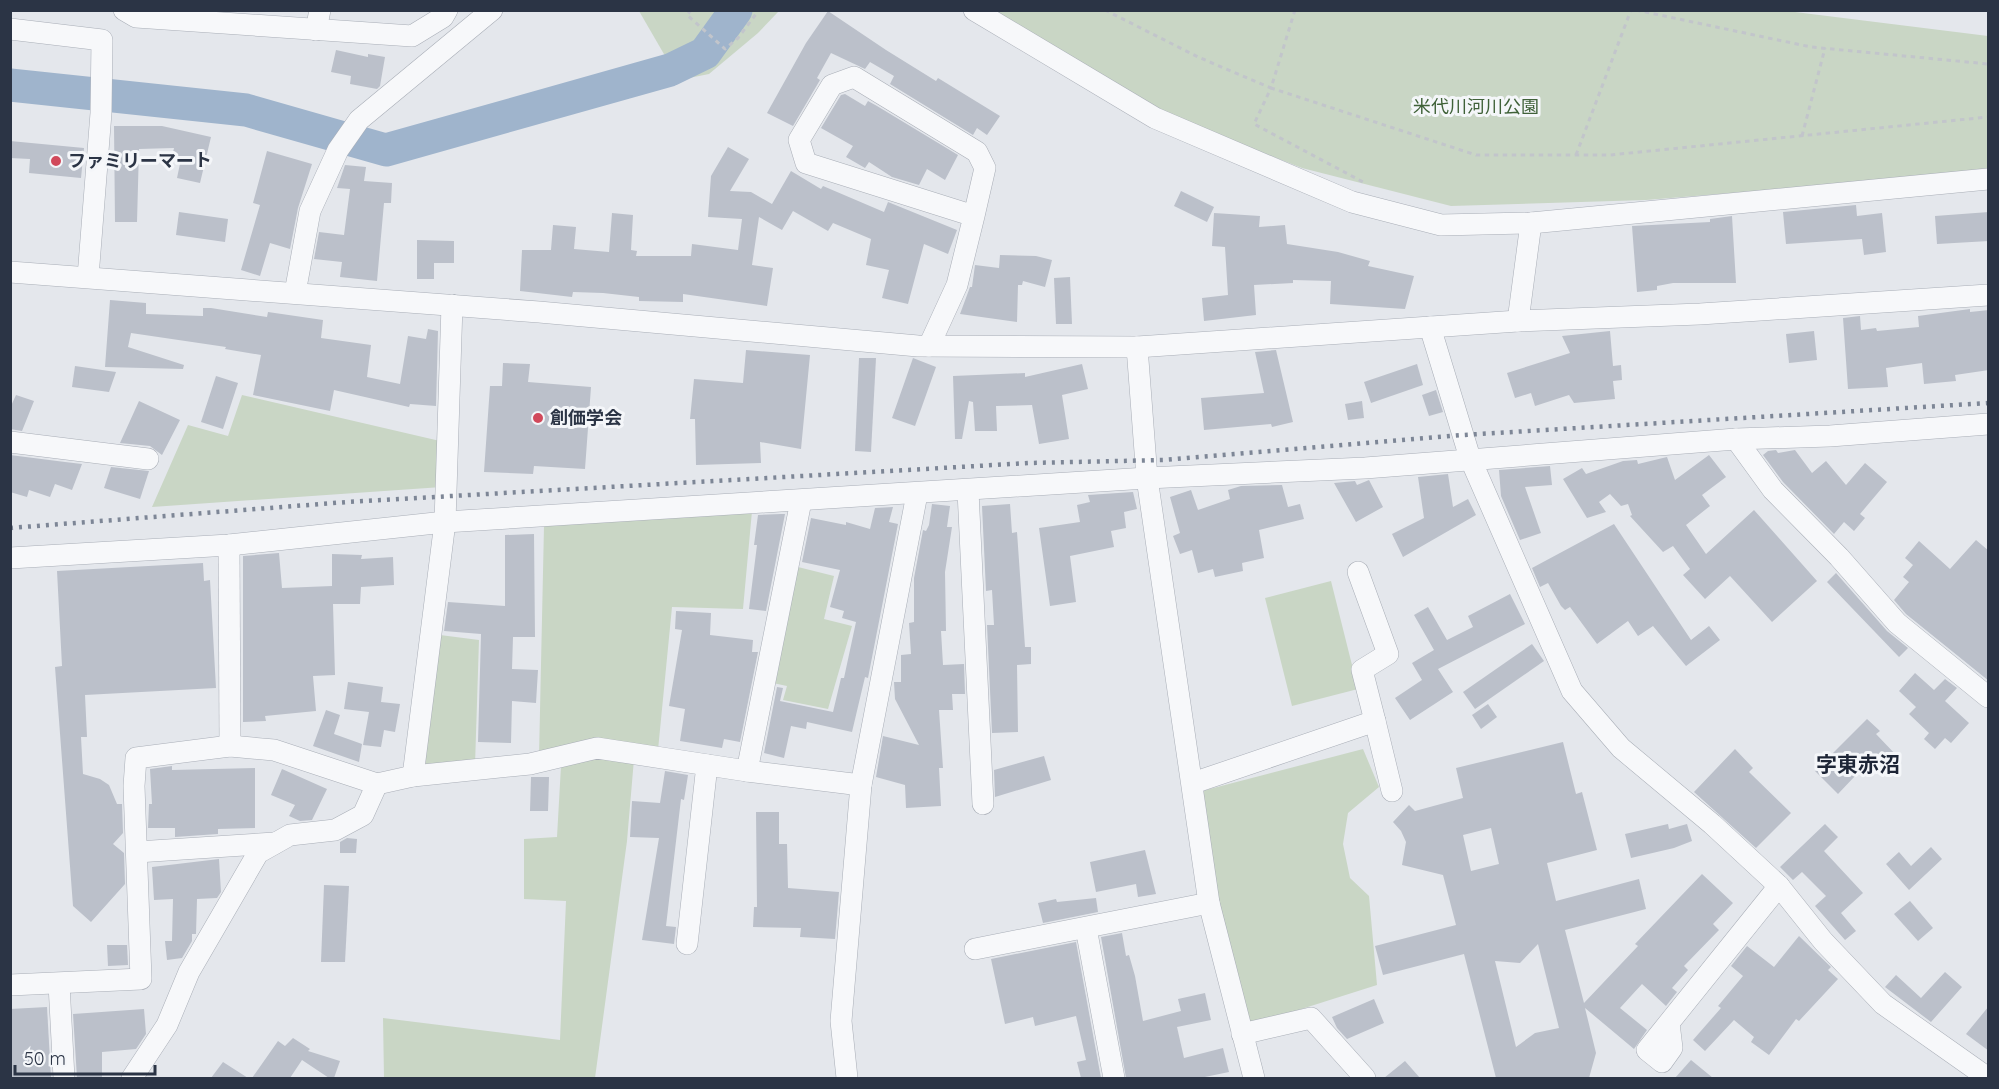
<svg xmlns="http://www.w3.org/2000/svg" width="1999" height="1089" font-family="Quicksand,'Noto Sans JP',sans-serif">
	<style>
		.green { fill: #c9d6c5 }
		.water { fill: #9fb4cc }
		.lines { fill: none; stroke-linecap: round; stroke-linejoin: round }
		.river { stroke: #9fb4cc; stroke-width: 33 }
		.building { fill: #bbc0ca; fill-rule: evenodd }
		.minor-casing { stroke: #a9aeb7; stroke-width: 22 }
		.path { stroke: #c2c5cb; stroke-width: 3; stroke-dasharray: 4.5 4.5; stroke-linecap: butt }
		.minor { stroke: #f7f8fa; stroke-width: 21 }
		.rail { stroke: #7d8696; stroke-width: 4.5; stroke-dasharray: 3 6; stroke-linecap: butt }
		.poi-dot { fill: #d1495b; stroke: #f4f6f9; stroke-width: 2 }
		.labels { text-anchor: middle; stroke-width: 6; stroke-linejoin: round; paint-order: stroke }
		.park-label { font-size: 18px; fill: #3f6138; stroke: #f4f6f9 }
		.poi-label { font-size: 18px; font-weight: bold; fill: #2b3445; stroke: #f4f6f9; text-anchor: start }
		.quarter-label { font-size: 21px; font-weight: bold; fill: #1d2536; stroke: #f4f6f9 }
	</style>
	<rect width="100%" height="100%" fill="#e4e7ec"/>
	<g class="green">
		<path d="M1779,10L1988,36V169L1965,174L1646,200L1451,206L1302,168L1154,110L982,11Z"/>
		<path d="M639,11H779L758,33L709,74L679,80Z"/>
		<path d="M242,395L440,441L442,487L152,507L188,425L228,436Z"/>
		<path d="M752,511L743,609L672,607L658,750L539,757L544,526Z"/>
		<path d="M794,566L834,576L824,619L852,626L828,709L783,700L787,686L768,682Z"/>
		<path d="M1331,581L1358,689L1292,706L1265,598Z"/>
		<path d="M440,635L479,640L475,765L423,768Z"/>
		<path d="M1363,749L1379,787L1348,813L1343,844L1350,878L1369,896L1377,985L1248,1026L1214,901L1202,791Z"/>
		<path d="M600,755L634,759L627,841L595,1078H384L383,1018L560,1040L566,901L524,899V839L557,837L561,766Z"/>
	</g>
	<path class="water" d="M725,11H744C741,22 734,25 729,35C720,55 704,64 682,71L676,58C689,52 708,46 715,32C719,22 717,20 725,11Z"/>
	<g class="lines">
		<path class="river" d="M10,85L246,110L386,150L670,70L705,53L736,10"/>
	</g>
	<g class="building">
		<path d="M828,11L886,50L936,81L938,78L1000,116L987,135L977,128L973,135L890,84L894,76L870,62L865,69L831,53L817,78L820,80L793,126L767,113L806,43Z"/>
		<path d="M336,50L368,57V54L385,57L380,86L377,89L350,84L351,76L331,72Z"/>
		<path d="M845,94L865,106L868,101L877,106L958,155L945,180L927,169L919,185L892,177L869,162L865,168L846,157L853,146L821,128L841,95Z"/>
		<path d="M114,126H162L211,137L200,183L177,178L181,159L172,157L174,148L139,149L137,222H115Z"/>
		<path d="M10,141L84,148L81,178L29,173L30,159L10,158Z"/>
		<path d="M728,147L749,159L730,191L751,192L772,204L791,171L821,189L823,186L884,212L888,202L957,230L948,254L924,244L908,304L882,298L889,270L866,265L871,239L833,223L828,231L793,211L782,230L759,217L752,265L773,268L767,306L683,294V302L639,301V297L603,293L573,292L572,297L520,291L522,250H551L553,225L576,227L574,249L609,252L612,213L633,215L631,250L637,251L636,256H691L692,244L738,250L742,219L708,217L711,176Z"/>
		<path d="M267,151L312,164L298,208L290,249L270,243L260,276L241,270L260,205L253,203Z"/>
		<path d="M345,165L366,167L364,181L392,183L391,203H384L377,281L340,277L342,262L314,259L319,232L344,235L350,189L337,188Z"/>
		<path d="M1181,191L1214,207L1207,222L1174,206Z"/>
		<path d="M1856,205L1857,216L1882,213L1886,252L1864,255L1862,239L1786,244L1783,212Z"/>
		<path d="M179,212L228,219L225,242L176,235Z"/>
		<path d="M1989,212V241L1937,244L1935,216Z"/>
		<path d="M1214,213L1260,216L1259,227L1285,225L1287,244L1338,252L1370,261L1368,266L1414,276L1405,309L1330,304L1331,281L1293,280V283L1254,285L1256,315L1204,321L1202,298L1228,295L1225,247L1212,246Z"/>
		<path d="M1732,216L1736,283H1673L1657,286V290L1637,292L1632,226L1710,222V219Z"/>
		<path d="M417,240L454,241V263H434V279H417Z"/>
		<path d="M1000,255L1036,256L1052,260L1045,287L1023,281L1022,285H1018L1017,322L960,314L970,287H972L975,265L999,268Z"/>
		<path d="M1070,277L1072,324H1056L1054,278Z"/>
		<path d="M110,300L146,303V314L203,316V308H211L267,317L268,312L323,320L321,338L371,345L367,377L400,384L408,336L426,339L428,329L438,331L436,406L410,404L409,407L334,390L330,411L253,395L261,355L225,349L226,347L131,333L128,347L184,365L183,369L105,367Z"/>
		<path d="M1970,309V312L1989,310V370L1955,375L1956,381L1924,384L1922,363L1886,368L1888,387L1848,389L1843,318L1860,316L1861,330L1876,328L1877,331L1919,327L1918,316Z"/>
		<path d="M1610,331L1613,366L1621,365L1622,380L1613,381L1615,399L1574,403L1569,395L1535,406L1531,393L1515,398L1507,373L1570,353L1562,336Z"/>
		<path d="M1814,331L1817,360L1789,363L1786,334Z"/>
		<path d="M746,350L810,355L801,449L760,442L761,463L696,465L695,419H690L694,379L743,383Z"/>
		<path d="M1276,350L1293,422L1272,427L1271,424L1204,430L1201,398L1264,393L1255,352Z"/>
		<path d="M859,358H876L871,452L855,451Z"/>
		<path d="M913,358L936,367L915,426L892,418Z"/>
		<path d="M503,363L530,364L528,382L591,387L585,469L534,466L533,474L484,472L490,386H502Z"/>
		<path d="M1082,364L1088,389L1062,395L1069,439L1039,444L1032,405L996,406L997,431H975L973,402L969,401L962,439H955L953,376L1025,373V377Z"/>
		<path d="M1417,364L1423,385L1371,403L1364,382Z"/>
		<path d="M75,366L116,372L109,392L72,387Z"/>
		<path d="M216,376L238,383L223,429L201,422Z"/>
		<path d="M1436,390L1443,412L1429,416L1422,395Z"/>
		<path d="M16,395L34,401L22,431L10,429V408Z"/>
		<path d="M139,401L180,420L162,455L150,446L120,443Z"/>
		<path d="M1362,401L1364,418L1348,420L1345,404Z"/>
		<path d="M1776,450L1778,453L1795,450L1812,473L1826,461L1846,485L1865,463L1887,482L1860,514L1865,518L1854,531L1844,522L1834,534L1783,482L1763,455L1768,451Z"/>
		<path d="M10,455L65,462L82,464L72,490L55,484L50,497L29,490L27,497L10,492Z"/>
		<path d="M1709,455L1726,477L1702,495L1710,506L1686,525L1706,554L1754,510L1817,581L1772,622L1730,576L1705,599L1683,575L1690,569L1673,546L1663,552L1630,516L1632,515L1628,504L1621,506L1610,494L1599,502L1606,512L1587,518L1563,479L1582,468L1586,474L1623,461L1637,460L1638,464L1667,457L1675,480Z"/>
		<path d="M1550,466L1552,485L1525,487L1541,533L1520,540L1501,496L1499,470Z"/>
		<path d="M111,467L149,471L140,499L104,488Z"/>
		<path d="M1448,474L1453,507L1468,499L1476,515L1403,557L1392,534L1424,518L1418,477Z"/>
		<path d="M1369,480L1383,507L1356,522L1334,483L1355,481L1357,485Z"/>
		<path d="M1282,485L1288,507L1300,504L1304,519L1259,530L1264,558L1242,563L1243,571L1215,577L1213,569L1198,573L1192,550L1180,554L1173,536L1180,533L1170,497L1191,490L1198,510L1230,499L1228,490L1241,486Z"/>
		<path d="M1133,492L1137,509L1124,512L1126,528L1111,531L1114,547L1070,556L1076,602L1050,606L1039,528L1080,522L1077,505L1090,502L1088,495Z"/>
		<path d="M932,504L950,506L947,527H952L945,572L946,631H941L943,665L964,664L965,694H952L953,710H939L943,768H939L941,806L906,808L905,785L876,777L883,736L919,745L895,699L894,682H901V655L911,654L909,623L914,622V578L923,530L926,531L929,525Z"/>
		<path d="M1010,504L1012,533L1017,532L1025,647H1031V664L1017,665L1018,732L992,733L987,625H994L992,590L986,591L982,506Z"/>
		<path d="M893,507L889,522L898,524L868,678L865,677L852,732L807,722L806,729L791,726L784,758L764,753L777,687L783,688L780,701L833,712L841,678H844L856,622L842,618L844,611L830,607L840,570L802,562L811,518L846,525V522L870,529L875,508Z"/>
		<path d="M781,514H785L766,611L749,609L757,545H754L758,515Z"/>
		<path d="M1614,524L1691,640L1709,626L1720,640L1686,666L1653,626L1638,636L1628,621L1597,644L1570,607L1565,610L1561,606L1548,583L1540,587L1532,568Z"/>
		<path d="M534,534L535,637H513L512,669L538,670L536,703L512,701L511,743L478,742L481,634L444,631L448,602L505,606V535Z"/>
		<path d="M1976,540L1989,551V681L1906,614L1894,600L1909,582L1903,577L1913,565L1905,558L1919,541L1950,569Z"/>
		<path d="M279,553L282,588L332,586V554L362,555L361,559L393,557L394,585L361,587L360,604H333L335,675L313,676L316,711L265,716L266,721L243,722V556Z"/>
		<path d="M203,563L204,581L210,580L216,688L85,695L87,737H81L83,774L100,779L109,785L117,804H122L123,833L113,844L124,853L125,884L91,922L73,906L55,667L62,666L57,571Z"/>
		<path d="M1836,573L1887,631L1908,648L1899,657L1827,582Z"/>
		<path d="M1510,594L1525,624L1438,669L1453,692L1410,720L1395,698L1422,680L1412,663L1434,650L1414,615L1428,607L1447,640L1473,627L1468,616Z"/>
		<path d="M676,611L711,613L710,635L753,640L752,652H758L740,742L724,739L722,748L680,741L685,709L669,706L682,630L675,629Z"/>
		<path d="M1532,644L1544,661L1475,709L1463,692Z"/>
		<path d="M1915,673L1934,690L1945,679L1957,688L1945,701L1969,723L1951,743L1945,738L1935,749L1924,739L1929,733L1909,714L1916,707L1899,691Z"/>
		<path d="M348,682L383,687L381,702L400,704L395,732L384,730L381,747L363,745L369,712L344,709Z"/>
		<path d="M1488,704L1497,717L1481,729L1472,715Z"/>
		<path d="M326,710L340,715L334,734L362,744L359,762L313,746Z"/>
		<path d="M1867,719L1880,731L1876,734L1897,756L1883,770L1872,758L1838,794L1815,771Z"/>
		<path d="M1563,742L1576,794L1582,792L1597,850L1547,863L1556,901L1639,879L1646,909L1565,930L1584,1003L1638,946L1635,944L1702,874L1733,903L1713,924L1719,930L1684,966L1688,970L1672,988L1677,992L1666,1006L1642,984L1620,1008L1647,1030L1634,1049L1585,1008L1596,1053L1589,1078H1496L1464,954L1383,975L1375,946L1456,925L1443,875L1402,865L1406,842L1401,831L1393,822L1409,805L1415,811L1463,798L1456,768ZM1491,828L1499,864L1471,871L1463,835ZM1538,944L1559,1028L1535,1033L1516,1047L1495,961L1520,963Z"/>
		<path d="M1735,749L1753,768L1749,772L1791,813L1756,848L1694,792Z"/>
		<path d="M1044,756L1051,780L995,797L994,770Z"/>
		<path d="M172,766V770L255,768V828L218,829V834L175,837V828H148L149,804H152L150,769Z"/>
		<path d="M282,769L327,789L312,820L300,821L289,816L295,805L271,795Z"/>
		<path d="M665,771L688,775L684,800L681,799L666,926L676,927L674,944L642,940L659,838L630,837L632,801L660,803Z"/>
		<path d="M531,777H549L548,811H530Z"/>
		<path d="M756,812H779V844H787L788,888L839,892L835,939L800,937L801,928L753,927L754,907H757Z"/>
		<path d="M1668,824L1669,829L1687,824L1692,841L1674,848L1631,858L1625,834Z"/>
		<path d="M1825,824L1838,837L1824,851L1863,893L1841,913L1856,931L1845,940L1815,906L1826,896L1802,872L1793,880L1780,867Z"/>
		<path d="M347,838L357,839L356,853H340V842Z"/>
		<path d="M1931,847L1942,859L1909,890L1886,864L1899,852L1911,866Z"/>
		<path d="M1145,850L1156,894L1138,897L1136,884L1096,892L1090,862Z"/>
		<path d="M219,859L221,892L217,898L197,899L196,934H192V941L182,958L167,960L165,941H172L173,899L154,900L152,867Z"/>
		<path d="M324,885L349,886L345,962H321Z"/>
		<path d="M1096,898L1098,912L1043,923L1038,903L1056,899L1057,902Z"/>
		<path d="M1910,901L1933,928L1918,941L1894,914Z"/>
		<path d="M1122,933L1126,956L1129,955L1135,976L1143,1021L1181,1011L1178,999L1205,993L1211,1020L1177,1027L1184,1058L1223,1048L1229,1072L1200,1078H1126L1101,937Z"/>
		<path d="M1799,936L1831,967L1828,970L1838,979L1799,1021L1796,1019L1769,1055L1751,1042L1754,1037L1734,1020L1705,1051L1693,1040L1721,1008L1718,1006L1743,976L1731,966L1747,946L1774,967Z"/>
		<path d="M1076,942L1101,1078H1081L1077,1062L1086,1060L1076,1016L1035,1026L1033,1017L1005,1024L991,959Z"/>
		<path d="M107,945H127L128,965L108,966Z"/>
		<path d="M1945,972L1962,987L1931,1022L1885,987L1896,975L1921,998Z"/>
		<path d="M1374,999L1384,1023L1347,1039L1337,1028L1332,1017Z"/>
		<path d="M1989,1006V1051L1966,1034Z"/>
		<path d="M47,1007L51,1078H10V1009Z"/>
		<path d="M144,1009L146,1034L136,1049L102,1052V1078H77L73,1014Z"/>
		<path d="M293,1038L310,1049L308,1051L340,1061L334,1078H329L302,1060L290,1078H252L278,1041L285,1046Z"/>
		<path d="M1691,1060L1713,1078H1675Z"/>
		<path d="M1405,1061L1420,1078H1384Z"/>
		<path d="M223,1062L248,1078H211Z"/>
	</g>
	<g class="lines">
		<g class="minor-casing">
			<g id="minor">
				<path d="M124,10L136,17L412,36L443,17L447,10"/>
				<path d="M974,10L1155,118L1352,202L1441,225L1531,223L1988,179"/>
				<path d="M10,29L102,40L101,113L88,277"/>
				<path d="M316,30L320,10"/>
				<path d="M10,272L539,312L918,346L1137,347L1518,321L1700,314L1988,295"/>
				<path d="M295,293L310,211L338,150L359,120L492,10"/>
				<path d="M1518,321L1531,223"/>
				<path d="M1430,327L1470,458L1572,691L1621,748L1712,824L1779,886L1823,941L1883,1004L1988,1078"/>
				<path d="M929,346L957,285L974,216L985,168L977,152L854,77L832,85L799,140L806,163L974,216"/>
				<path d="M1137,347L1147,478L1209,903L1254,1078"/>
				<path d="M1736,439L1773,490L1839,557L1897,623L1988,697"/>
				<path d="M10,442L148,459"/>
				<path d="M968,491L983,804"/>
				<path d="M229,545L230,746"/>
				<path d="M10,558L229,545L445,522L1147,478L1365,468L1736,439L1830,436L1988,424"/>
				<path d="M1358,572L1388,654L1362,670L1375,721"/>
				<path d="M747,771L801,501"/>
				<path d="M413,776L445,522L452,305"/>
				<path d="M1193,783L1375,721L1392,791"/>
				<path d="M137,852L275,843"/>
				<path d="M1086,928L1114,1078"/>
				<path d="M687,944L707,765"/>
				<path d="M975,949L1209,903"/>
				<path d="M59,984L64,1078"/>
				<path d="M10,985L141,979L134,786L136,758L230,746L274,750L377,784L413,776L530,764L597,748L747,771L861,785"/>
				<path d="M1669,1023L1672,1048L1662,1062L1647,1050L1779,886"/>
				<path d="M1242,1034L1311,1018L1365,1078"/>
				<path d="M132,1078L167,1025L189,972L258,853L290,835L335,830L363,815L377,784"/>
				<path d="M847,1078L841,1021L861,785L917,494"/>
			</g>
		</g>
		<g class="path">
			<path d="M691,10L687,15L725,49L738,38L759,10"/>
			<path d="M1105,10L1198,57L1271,88L1254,124L1365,183"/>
			<path d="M1295,10L1271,88L1476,155H1610L1988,117"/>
			<path d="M1636,10L1811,47L1988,64"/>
			<path d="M1802,136L1825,48"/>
			<path d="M1576,155L1631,10"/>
		</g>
		<use href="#minor" class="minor"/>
		<path class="rail" d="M10,528L347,502L1029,463L1163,460L1463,435L1988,403"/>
	</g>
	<g class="poi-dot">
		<circle cx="56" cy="161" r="6"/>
		<circle cx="538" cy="418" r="6"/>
	</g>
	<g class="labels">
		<g class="park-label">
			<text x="1476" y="113">米代川河川公園</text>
		</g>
		<g class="poi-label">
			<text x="68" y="167">ファミリーマート</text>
			<text x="550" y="424">創価学会</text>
		</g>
		<g class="quarter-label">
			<text x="1858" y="772">字東赤沼</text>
		</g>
	</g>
	<rect width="1999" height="1089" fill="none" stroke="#2b3445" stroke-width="24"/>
	<path d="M15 1065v9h140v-9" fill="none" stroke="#2b3445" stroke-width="3"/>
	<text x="24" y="1065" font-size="18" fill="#2b3445" stroke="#f4f6f9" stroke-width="4.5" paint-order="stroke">50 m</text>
</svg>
